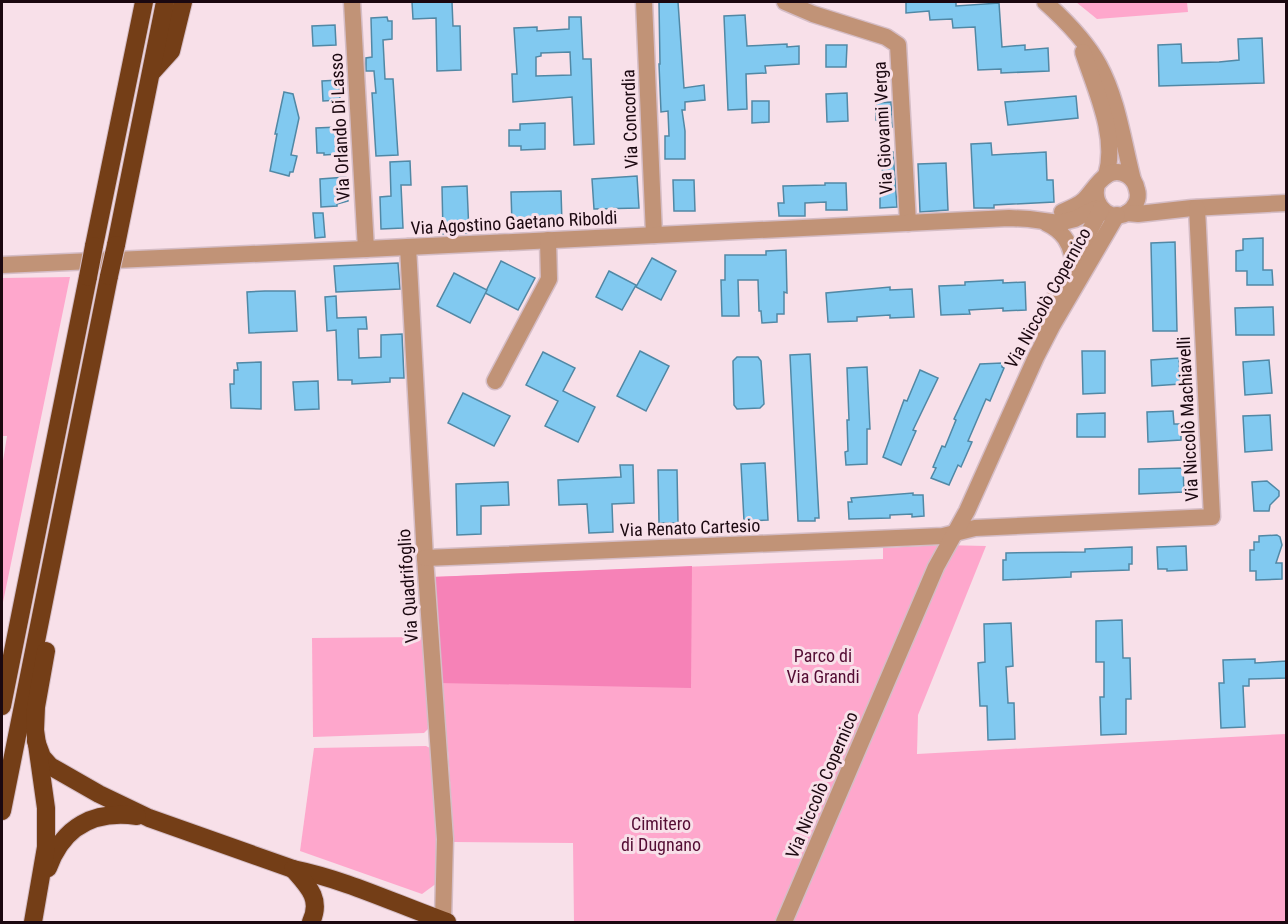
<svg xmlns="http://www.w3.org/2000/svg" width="1288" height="924" font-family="'Roboto Condensed',sans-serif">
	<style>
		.green { fill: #fea7cc }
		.forest { fill: #f682b7 }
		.building { fill: #81c9f0; stroke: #5188a5; stroke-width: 1.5; fill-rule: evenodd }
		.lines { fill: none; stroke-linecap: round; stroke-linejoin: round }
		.minor-casing { stroke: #d5bdc6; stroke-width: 19 }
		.highway-casing { stroke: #d5bdc6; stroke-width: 20 }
		.minor { stroke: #c19377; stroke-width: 16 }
		.highway { stroke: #743e17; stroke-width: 18 }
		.highway-bridge-casing { stroke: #d5bdc6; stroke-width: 20; stroke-linecap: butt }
		.highway-bridge { stroke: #743e17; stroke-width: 18 }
		.labels { text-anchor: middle; stroke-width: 6; stroke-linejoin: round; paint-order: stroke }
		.street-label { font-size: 18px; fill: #1b0810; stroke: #f8e0e9 }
		.park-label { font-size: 18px; fill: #540d34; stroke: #f8e0e9 }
	</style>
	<rect width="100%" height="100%" fill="#f8e0e9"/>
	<g class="green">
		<path d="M1076,2H1187L1188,12L1097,19Z"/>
		<path d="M70,277L2,607V467L7,436H2V278Z"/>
		<path d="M943,545L986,546L918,715L917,754L1286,734V922H574L573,843L454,842L448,750L442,723L432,577L883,559V548Z"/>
		<path d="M424,637L430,727L424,733L313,737L312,638Z"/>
		<path d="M426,746L432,749L438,835L437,883L422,894L300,851L314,748Z"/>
	</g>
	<path class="forest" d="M692,566L691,688L439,683L432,577Z"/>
	<g class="building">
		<path d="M412,2H452L453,26H460L461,70L437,71L436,18L413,19Z"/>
		<path d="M659,2H678L684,88L704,85L705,100L685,102V110H682L685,131V159H665V136H669L668,111L661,112L659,64H660Z"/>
		<path d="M906,2H956V6L999,3L1002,47L1025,45V50L1048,48L1049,71L1001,73V69L978,70L975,27L953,28L952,19L930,20L929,11L906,13Z"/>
		<path d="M745,15L747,46L787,44V47L799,46V64L765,66L766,73L746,74L747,109L728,110L724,16Z"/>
		<path d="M387,17L388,21H392V39L383,40L385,79H393L398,155L376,156L372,93H376L374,71H366V58L372,57V55L371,18Z"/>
		<path d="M569,17H581L583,59H591L594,144L574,145L572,97L513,102L512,74H517L514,28L537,27V31L569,29ZM570,52L571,75L536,76V57L541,56V53Z"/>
		<path d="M335,25L336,45L313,46L312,26Z"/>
		<path d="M1262,38L1264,83L1159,86L1158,45L1181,44L1182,63L1219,62L1239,60L1238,39Z"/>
		<path d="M826,45H847L846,67H826Z"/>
		<path d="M339,80L340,100L323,101L322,81Z"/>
		<path d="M284,92L293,94L299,118L291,155L297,156L293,172H290L289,176L270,171L277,134H275Z"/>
		<path d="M847,93L848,121L827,122L826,94Z"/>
		<path d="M1076,96L1078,118L1008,125L1005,102Z"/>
		<path d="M752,101H769V122L752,123Z"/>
		<path d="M891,102L892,127H882V120H876V103Z"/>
		<path d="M545,123V149L521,150V146H509V130H520V124Z"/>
		<path d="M338,127L339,154L324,155V153H317L316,128Z"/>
		<path d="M991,143L992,155L1046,152L1047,180H1053L1054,202L994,205V208H974L971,144Z"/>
		<path d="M893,152L897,207L880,208V189H884L881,153Z"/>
		<path d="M410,161L411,185H401L403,228L381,229L380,197L391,196L390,162Z"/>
		<path d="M946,163L948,210L920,212L918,164Z"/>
		<path d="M637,176L639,208L594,209L592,179Z"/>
		<path d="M346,177L348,201L337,204V206L321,207L320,179Z"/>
		<path d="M673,180H694L695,211H674Z"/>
		<path d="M825,183H846L847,210H826V202L805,203V216H779L778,203H784L783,186L825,185Z"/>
		<path d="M467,186L469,233L443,234L442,187Z"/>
		<path d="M561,191L562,223L512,224L511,192Z"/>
		<path d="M313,213H323L325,237L315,238Z"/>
		<path d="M1263,238V270H1272L1273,285H1247V271H1236V251L1243,250V239Z"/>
		<path d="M1175,242L1177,331H1153L1151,243Z"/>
		<path d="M786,250L787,293L784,292V314H777V322L762,323L761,311H759L758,280H738L739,316H722L721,280H725V255H766V251Z"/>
		<path d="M652,258L676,271L661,300L636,287Z"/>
		<path d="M501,261L535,278L518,310L485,293Z"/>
		<path d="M398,263L400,289L336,292L334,266Z"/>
		<path d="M609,271L636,285L622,310L596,297Z"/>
		<path d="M454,273L487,290L470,323L437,306Z"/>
		<path d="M1003,280V283L1025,282L1026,310L1003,311V308L969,310L970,314L941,315L939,286L965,285V282Z"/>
		<path d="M890,287V290L912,289L914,317L890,318V315L857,317V321L828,322L826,293Z"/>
		<path d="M265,291H295L297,331L249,333L247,292Z"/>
		<path d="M336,296L337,318L366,317L367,329H358L359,358L381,357V335L402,334L404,378H390V382L352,384V380H338L336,330L327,331L325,297Z"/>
		<path d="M1273,307L1274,335H1236L1235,308Z"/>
		<path d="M640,351L669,366L646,411L617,396Z"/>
		<path d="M1082,351H1105V393L1083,394Z"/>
		<path d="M543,352L575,368L563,391L595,407L578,442L545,426L558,401L526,385Z"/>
		<path d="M810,354L819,518H815V521H798L790,355Z"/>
		<path d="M737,357H758L761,361L764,404L760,408L737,409L734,405L733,361Z"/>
		<path d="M1179,358L1180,384L1152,386L1151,360Z"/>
		<path d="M1269,360L1272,393L1245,395L1243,362Z"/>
		<path d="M261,362V409L231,408L230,384H234V370H238L237,363Z"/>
		<path d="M1002,363V367L1004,368L990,401L986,399L968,441L972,442L961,467L958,465L949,485L931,478L936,468L933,467L942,446L945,447L956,420L954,419L980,364Z"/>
		<path d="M867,367L870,429H867V464L846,465L845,452L848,451L847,420H849L847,368Z"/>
		<path d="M920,370L938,378L913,430L916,431L901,465L883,457L904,400L907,401Z"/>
		<path d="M318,381L319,409L295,410L293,382Z"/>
		<path d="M463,393L510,416L494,446L448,423Z"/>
		<path d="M1173,411L1174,424H1181V440L1148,442L1147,412Z"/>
		<path d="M1105,413V437H1077V414Z"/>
		<path d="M1270,415L1272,450L1245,452L1243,416Z"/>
		<path d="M765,463L768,520L744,521L741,464Z"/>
		<path d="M620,465H633L634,503L612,504L613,532L589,533L587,504L559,505L558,480L621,477Z"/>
		<path d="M1183,468L1184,492L1139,494V469Z"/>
		<path d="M658,470H677L678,523H659Z"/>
		<path d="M1267,481L1279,491V496L1270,505L1269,511H1254L1252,482Z"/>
		<path d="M508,482L509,505L481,506V534L457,535L456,484Z"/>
		<path d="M913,493V495H923L924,516L912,517V514L890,515V518L849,519L848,502H852L851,498Z"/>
		<path d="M1277,535L1280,537L1282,545L1276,563H1282V579L1256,580V571H1250V550H1254V542H1259V536Z"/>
		<path d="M1186,546L1187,570L1167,571V569H1158L1157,547Z"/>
		<path d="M1132,547V564H1129V570L1071,572V577L1003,580V560H1006V553L1085,552V549Z"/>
		<path d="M1122,620L1123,658H1130L1131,699H1126V734L1101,735L1100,697H1104V662H1096V621Z"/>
		<path d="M1011,623L1013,666L1006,667L1008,703H1014L1015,739L988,740L987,706H980L978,663L985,662L984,624Z"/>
		<path d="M1255,659V663L1287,661V678L1249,679V686H1243L1245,727L1221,728L1219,683H1224L1223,660Z"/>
	</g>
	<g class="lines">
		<g class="minor-casing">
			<g id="minor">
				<path d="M352,2L366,249"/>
				<path d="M644,2L654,235"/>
				<path d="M785,2L813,14L886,37L898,45L908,223"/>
				<path d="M1045,2C1064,19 1086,41 1099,65C1118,100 1123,142 1133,180"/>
				<path d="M1083,52C1095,89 1118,136 1106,176"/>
				<path d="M1062,212C1069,209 1077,206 1083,201C1095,190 1106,163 1127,175C1132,178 1136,184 1137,190C1139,196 1137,203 1133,208C1116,227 1090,208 1097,185"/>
				<path d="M1127,213L1138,214L1192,208L1286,203"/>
				<path d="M1046,223C1063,231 1071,243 1073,261"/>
				<path d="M408,247L425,558L445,839L443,921"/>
				<path d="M2,265L366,249L1009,218L1029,219L1059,223L1075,219L1092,210L1100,208"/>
				<path d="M1039,328L1101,209"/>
				<path d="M495,381L549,279L548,240"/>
				<path d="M425,558L943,536L975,528L1212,517L1197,208"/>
				<path d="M784,922L936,567L967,511L1036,357L1052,326L1117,215"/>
			</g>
		</g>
		<g class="highway-casing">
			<g id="highway">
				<path d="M152,72L171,51L183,2"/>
				<path d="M116,245L165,2"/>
				<path d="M94,246L144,2"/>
				<path d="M2,706L88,277"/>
				<path d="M36,741L42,757L50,766L99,794L149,818L293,869C347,880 396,904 447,922"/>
				<path d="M2,811L109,276"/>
				<path d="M48,868C63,826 94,810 137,816"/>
				<path d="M293,869C308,886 322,899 311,922"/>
				<path d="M33,922L46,847V808L35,730L36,707L46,651"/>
			</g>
		</g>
		<use href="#minor" class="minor"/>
		<use href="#highway" class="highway"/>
		<g class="highway-bridge-casing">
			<g id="highway-bridge">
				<path d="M109,276L116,245"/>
				<path d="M88,277L94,246"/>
			</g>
		</g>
		<use href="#highway-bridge" class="highway-bridge"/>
	</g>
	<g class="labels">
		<g class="street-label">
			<text transform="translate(630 119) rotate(-92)" y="6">Via Concordia</text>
			<text transform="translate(340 127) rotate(-93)" y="6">Via Orlando Di Lasso</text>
			<text transform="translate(883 128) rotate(-93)" y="6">Via Giovanni Verga</text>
			<text transform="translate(514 223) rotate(-3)" y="6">Via Agostino Gaetano Riboldi</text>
			<text transform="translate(1048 298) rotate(-61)" y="6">Via Niccolò Copernico</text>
			<text transform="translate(1188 419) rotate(-93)" y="6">Via Niccolò Machiavelli</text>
			<text transform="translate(690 528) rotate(-2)" y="6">Via Renato Cartesio</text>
			<text transform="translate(408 586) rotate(-94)" y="6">Via Quadrifoglio</text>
			<text transform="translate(822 785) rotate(-67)" y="6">Via Niccolò Copernico</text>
		</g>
		<g class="park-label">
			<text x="823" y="662">Parco di<tspan x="823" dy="21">Via Grandi</tspan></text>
			<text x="661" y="830">Cimitero<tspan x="661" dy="21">di Dugnano</tspan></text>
		</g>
	</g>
	<rect width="1288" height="924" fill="none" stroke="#1b0810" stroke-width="6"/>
</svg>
